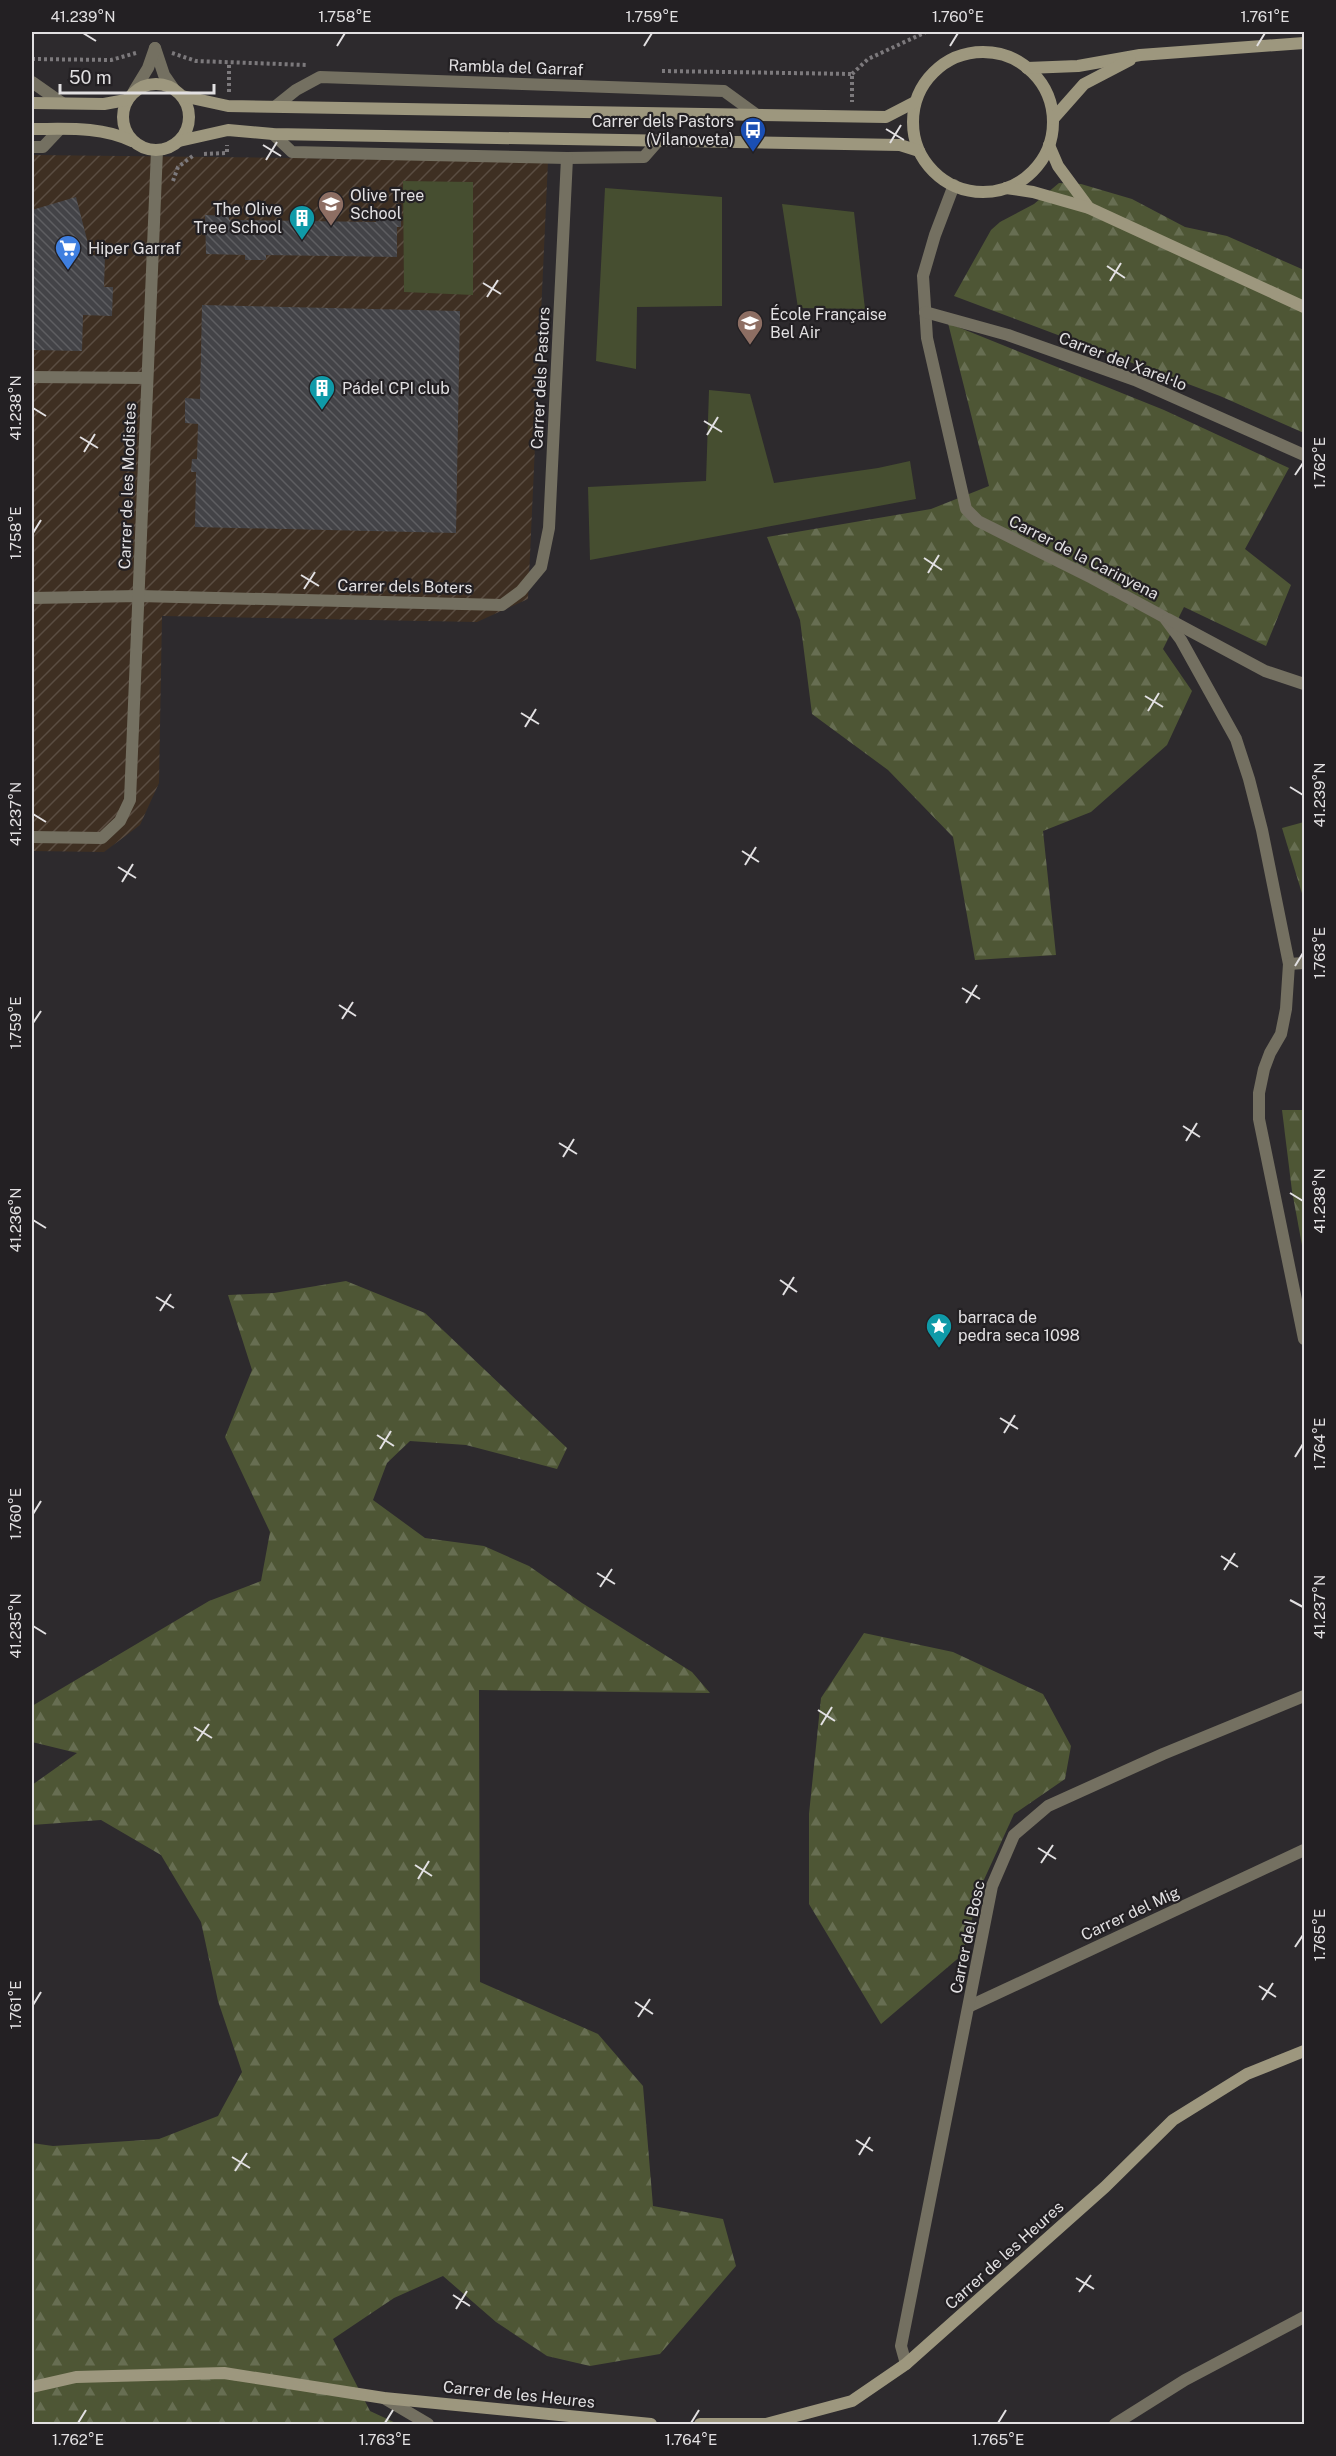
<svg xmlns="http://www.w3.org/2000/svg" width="1336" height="2456" font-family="'Public Sans',sans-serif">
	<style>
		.industrial { fill: url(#industrial-furrows) }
		.green { fill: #464e30 }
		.forest { fill: url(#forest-firs) }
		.building { fill: url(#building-back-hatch) }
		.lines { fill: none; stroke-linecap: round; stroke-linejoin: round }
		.path { stroke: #7c797c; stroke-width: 4; stroke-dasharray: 3 3; stroke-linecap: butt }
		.street { stroke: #747061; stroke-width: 12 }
		.secondary { stroke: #9d977e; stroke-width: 12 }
		.ticks { fill: none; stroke: #e2e0e2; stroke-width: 2 }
		.labels { text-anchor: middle; stroke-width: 4.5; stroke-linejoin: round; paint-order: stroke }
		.street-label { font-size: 16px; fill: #e2e0e2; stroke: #232023 }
		.poi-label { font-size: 16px; fill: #e2e0e2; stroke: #232023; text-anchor: start }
		.neatline { fill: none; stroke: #e2e0e2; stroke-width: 2 }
		.ticks-label { font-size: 15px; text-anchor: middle; fill: #e2e0e2 }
	</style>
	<defs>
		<pattern id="industrial-furrows" width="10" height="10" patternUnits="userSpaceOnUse" patternTransform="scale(1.5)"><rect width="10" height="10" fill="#3e2f22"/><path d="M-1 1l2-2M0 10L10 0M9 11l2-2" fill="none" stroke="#5a4d42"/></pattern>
		<pattern id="forest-firs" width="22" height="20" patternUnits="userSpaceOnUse" patternTransform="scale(1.5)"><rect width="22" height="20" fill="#4e5635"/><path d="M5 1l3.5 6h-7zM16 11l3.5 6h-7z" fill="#676e52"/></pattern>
		<pattern id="building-back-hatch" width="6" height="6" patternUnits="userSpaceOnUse" patternTransform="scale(1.5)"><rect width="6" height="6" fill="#434347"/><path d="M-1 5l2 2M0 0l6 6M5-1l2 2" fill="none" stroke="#5e5e61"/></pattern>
	</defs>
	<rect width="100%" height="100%" fill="#2d2a2d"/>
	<path class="industrial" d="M32,155L548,161L528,599L477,622L162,616L159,783L140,825L104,852L32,851Z"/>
	<g class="green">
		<path d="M403,181L473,182V295L404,292Z"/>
		<path d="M605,188L722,197V306L637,307L636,369L596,361Z"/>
		<path d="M782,204L854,212L865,309L798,308Z"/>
		<path d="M709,390L750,394L774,483L878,468L910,461L916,499L590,560L588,487L706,481Z"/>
	</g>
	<g class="forest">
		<path d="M1059,183L1081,184L1132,199L1185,227L1227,236L1304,270V433L1220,396L954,296L991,230L1000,222L1034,204Z"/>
		<path d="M948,323L1164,410L1289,468L1245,549L1291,585L1266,646L1184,607L1163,649L1192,691L1167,745L1091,812L1043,831L1056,955L975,960L953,837L888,770L812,714L800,620L767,537L931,509L989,486Z"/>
		<path d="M1304,822V900L1282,828Z"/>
		<path d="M1282,1110H1304V1256L1292,1191Z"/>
		<path d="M346,1281L425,1313L567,1448L557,1469L466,1445L410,1441L387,1463L373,1500L425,1538L484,1546L529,1566L582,1603L692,1672L710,1693L479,1690L480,1982L598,2034L643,2086L653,2206L723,2219L736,2266L660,2354L590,2366L547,2356L496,2322L443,2276L394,2298L333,2339L370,2411L398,2424H32V2143L53,2146L159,2139L218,2116L242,2072L218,2001L201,1922L161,1855L101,1820L32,1825V1785L77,1753L32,1742V1706L209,1601L261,1581L270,1532L225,1437L252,1370L228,1295L274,1293Z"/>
		<path d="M864,1633L953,1652L1043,1694L1071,1746L1065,1779L1014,1814L982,1884L962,1955L881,2024L809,1904V1814L821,1698Z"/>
	</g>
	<g class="building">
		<path d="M76,197L91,255L105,256L104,287H113L112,316L83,315L82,351L32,350V210Z"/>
		<path d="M205,215L229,216V220L376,222V218H401V227H397V257L266,255V260H245V255L206,254Z"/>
		<path d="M202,305L460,311L456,533L195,527L196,472H191L192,459H197L198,424L185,423V398L200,399Z"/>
	</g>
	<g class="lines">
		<g class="path">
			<path d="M172,53L196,61L307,65"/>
			<path d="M32,59L111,60L136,53"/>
			<path d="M662,71L852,74V102"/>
			<path d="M852,74L868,59L926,32"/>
			<path d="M229,92V63"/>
			<path d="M204,154L227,153V145"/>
			<path d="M173,181L178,167L194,155"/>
		</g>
		<g class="street">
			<path d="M155,48L164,75L173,88"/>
			<path d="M32,82L62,103"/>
			<path d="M134,91L148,68L155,48"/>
			<path d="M276,106L296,90L320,77L724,91L757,115"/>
			<path d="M273,134L292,152L567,158L644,157L658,141"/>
			<path d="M32,147H43L60,129"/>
			<path d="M954,185L935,235L923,276L927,338L966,509L978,521L1092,578L1164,617L1181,640L1236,739L1249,779L1262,830L1289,964L1286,1009L1281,1034L1270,1053L1264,1069L1259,1093V1119L1304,1339"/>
			<path d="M925,312L1008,335L1135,380L1304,455"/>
			<path d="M32,377L147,378"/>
			<path d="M32,598L139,596L502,605L521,591L541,567L549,528L567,158"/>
			<path d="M1168,619L1265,671L1304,684"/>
			<path d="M32,837L102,838L120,821L130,800L157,150"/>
			<path d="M1289,964L1304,963"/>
			<path d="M970,2006L1304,1850"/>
			<path d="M906,2364L901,2346L992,1886L1014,1835L1048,1806L1163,1754L1304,1696"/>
			<path d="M384,2398L428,2424"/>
			<path d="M1115,2424L1185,2380L1304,2317"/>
		</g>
		<g class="secondary">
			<circle cx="983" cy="122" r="70"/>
			<path d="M1027,68L1078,66L1140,55L1304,43"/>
			<circle cx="156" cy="117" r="33"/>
			<path d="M182,96L228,106L886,117L915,102"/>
			<path d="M32,103L104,104L126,100"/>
			<path d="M1053,119L1084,84L1130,60"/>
			<path d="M32,129C66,129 100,126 132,141"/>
			<path d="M179,141L228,130L273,134L900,145L919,151"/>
			<path d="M1049,145L1058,166L1089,208"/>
			<path d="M1006,188L1033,192L1089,208L1304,307"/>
			<path d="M32,2387L76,2377L224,2373L384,2398L651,2424"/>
			<path d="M700,2424H766L852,2401L906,2364L1105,2187L1173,2120L1247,2074L1304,2051"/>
		</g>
	</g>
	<path class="ticks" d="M83,33L96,41M337,46L345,33M644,46L652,33M950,46L958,33M1257,46L1265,33M886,129L904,140M890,143L901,125M263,145L281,156M266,160L277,142M1107,266L1125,278M1110,281L1121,263M483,283L501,294M487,297L498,280M33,408L46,416M704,421L722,432M707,435L718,417M80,437L98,448M84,452L95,434M1295,475L1303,463M33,533L41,520M924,558L942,570M928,573L939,555M301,575L319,586M304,589L315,572M1145,696L1163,707M1148,711L1159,693M521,713L539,724M525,727L536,709M1290,787L1303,795M33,814L46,822M742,851L759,862M745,865L756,847M118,867L136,878M122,882L133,864M1295,966L1303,953M962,988L980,999M966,1003L977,985M339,1005L356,1016M342,1019L353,1002M33,1023L41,1011M1183,1126L1200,1137M1186,1141L1197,1123M559,1143L577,1154M563,1157L574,1139M1290,1193L1303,1201M33,1220L46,1228M780,1280L797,1292M783,1295L794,1277M156,1297L174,1308M160,1311L171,1294M1000,1418L1018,1429M1004,1433L1015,1415M377,1435L394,1446M380,1449L391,1431M1295,1457L1303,1444M33,1514L41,1501M1221,1556L1238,1567M1224,1570L1235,1553M597,1573L615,1584M600,1587L612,1569M1290,1600L1303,1607M33,1626L46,1634M818,1710L835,1721M821,1725L832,1707M194,1727L212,1738M197,1741L209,1724M1038,1848L1056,1859M1041,1863L1053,1845M415,1865L432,1876M418,1879L429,1861M1295,1947L1303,1935M1259,1986L1276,1997M1262,2000L1273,1983M635,2002L653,2014M33,2005L41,1992M638,2017L650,1999M856,2140L873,2151M859,2155L870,2137M232,2157L250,2168M235,2171L247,2153M1076,2278L1094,2289M1079,2292L1091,2275M453,2295L470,2306M456,2309L467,2291M78,2423L86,2410M385,2423L393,2410M691,2423L699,2410M998,2423L1006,2410"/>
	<defs>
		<g id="bus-pin" transform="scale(1.35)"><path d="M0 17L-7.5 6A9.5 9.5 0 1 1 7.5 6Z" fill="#1a4fb4" stroke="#232023"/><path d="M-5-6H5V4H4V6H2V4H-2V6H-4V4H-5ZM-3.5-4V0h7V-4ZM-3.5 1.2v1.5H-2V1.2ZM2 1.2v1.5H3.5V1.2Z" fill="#fff"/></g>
		<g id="school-pin" transform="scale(1.35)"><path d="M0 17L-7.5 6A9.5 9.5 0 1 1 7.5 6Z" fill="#8d6e63" stroke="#232023"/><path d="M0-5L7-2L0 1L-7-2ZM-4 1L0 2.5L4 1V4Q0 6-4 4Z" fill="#fff"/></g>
		<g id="building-pin" transform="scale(1.35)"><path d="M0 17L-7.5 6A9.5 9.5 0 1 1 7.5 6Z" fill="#0f9aa8" stroke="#232023"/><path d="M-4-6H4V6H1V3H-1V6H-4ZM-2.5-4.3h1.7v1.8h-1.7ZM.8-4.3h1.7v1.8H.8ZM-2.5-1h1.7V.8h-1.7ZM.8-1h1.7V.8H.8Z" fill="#fff"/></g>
		<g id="supermarket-pin" transform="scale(1.35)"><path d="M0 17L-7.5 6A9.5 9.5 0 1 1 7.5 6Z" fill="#3f7fe0" stroke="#232023"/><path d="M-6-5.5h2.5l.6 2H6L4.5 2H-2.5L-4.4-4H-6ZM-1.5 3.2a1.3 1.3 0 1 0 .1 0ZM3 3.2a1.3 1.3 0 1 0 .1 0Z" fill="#fff"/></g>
		<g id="sight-pin" transform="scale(1.35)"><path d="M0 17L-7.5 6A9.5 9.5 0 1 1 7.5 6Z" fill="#0f9aa8" stroke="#232023"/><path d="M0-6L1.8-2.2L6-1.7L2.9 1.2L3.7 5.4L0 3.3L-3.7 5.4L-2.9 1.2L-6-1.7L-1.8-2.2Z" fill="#fff"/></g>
	</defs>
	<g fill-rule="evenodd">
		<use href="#bus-pin" x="753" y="130"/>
		<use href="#school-pin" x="331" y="204"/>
		<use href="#building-pin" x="302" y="218"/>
		<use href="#supermarket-pin" x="68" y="248"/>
		<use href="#school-pin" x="750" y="323"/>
		<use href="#building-pin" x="322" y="388"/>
		<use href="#sight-pin" x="939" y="1326"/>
	</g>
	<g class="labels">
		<g class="street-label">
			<text transform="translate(516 67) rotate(2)" y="6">Rambla del Garraf</text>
			<text transform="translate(1123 361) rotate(21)" y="6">Carrer del Xarel·lo</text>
			<text transform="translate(540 378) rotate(-87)" y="6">Carrer dels Pastors</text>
			<text transform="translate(127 486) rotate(-88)" y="6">Carrer de les Modistes</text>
			<text transform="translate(1084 557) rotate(27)" y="6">Carrer de la Carinyena</text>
			<text transform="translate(405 586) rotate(1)" y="6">Carrer dels Boters</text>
			<text transform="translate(1130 1913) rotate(-25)" y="6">Carrer del Mig</text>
			<text transform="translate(967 1937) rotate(-78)" y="6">Carrer del Bosc</text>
			<text transform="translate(1004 2255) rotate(-42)" y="6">Carrer de les Heures</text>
			<text transform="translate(519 2394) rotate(6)" y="6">Carrer de les Heures</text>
		</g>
		<g class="poi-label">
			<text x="734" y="127" text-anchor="end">Carrer dels Pastors<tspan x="734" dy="18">(Vilanoveta)</tspan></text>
			<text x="350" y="201">Olive Tree<tspan x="350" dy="18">School</tspan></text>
			<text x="282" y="215" text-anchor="end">The Olive<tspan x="282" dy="18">Tree School</tspan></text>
			<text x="88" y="254">Hiper Garraf</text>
			<text x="770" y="320">École Française<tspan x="770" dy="18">Bel Air</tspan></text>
			<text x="342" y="394">Pádel CPI club</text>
			<text x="958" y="1323">barraca de<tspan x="958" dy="18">pedra seca 1098</tspan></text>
		</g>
	</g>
	<rect width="1336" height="2456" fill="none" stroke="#232023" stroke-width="66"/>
	<path d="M60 84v9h154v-9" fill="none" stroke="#e2e0e2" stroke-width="3"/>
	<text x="69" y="84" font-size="18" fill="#e2e0e2" stroke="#232023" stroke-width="4.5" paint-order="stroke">50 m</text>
	<rect x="33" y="33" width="1270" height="2390" class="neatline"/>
	<g class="ticks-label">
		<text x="83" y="22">41.239°N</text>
		<text x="345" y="22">1.758°E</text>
		<text x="652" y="22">1.759°E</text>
		<text x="958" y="22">1.760°E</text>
		<text x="1265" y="22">1.761°E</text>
		<text transform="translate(16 408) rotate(-90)" y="5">41.238°N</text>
		<text transform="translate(1320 463) rotate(-90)" y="5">1.762°E</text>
		<text transform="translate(16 533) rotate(-90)" y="5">1.758°E</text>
		<text transform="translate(1320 795) rotate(-90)" y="5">41.239°N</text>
		<text transform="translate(16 814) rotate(-90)" y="5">41.237°N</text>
		<text transform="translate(1320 953) rotate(-90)" y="5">1.763°E</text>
		<text transform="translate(16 1023) rotate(-90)" y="5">1.759°E</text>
		<text transform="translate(1320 1201) rotate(-90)" y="5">41.238°N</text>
		<text transform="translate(16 1220) rotate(-90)" y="5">41.236°N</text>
		<text transform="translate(1320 1444) rotate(-90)" y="5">1.764°E</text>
		<text transform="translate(16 1514) rotate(-90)" y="5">1.760°E</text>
		<text transform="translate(1320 1607) rotate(-90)" y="5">41.237°N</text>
		<text transform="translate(16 1626) rotate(-90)" y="5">41.235°N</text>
		<text transform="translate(1320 1935) rotate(-90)" y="5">1.765°E</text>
		<text transform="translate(16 2005) rotate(-90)" y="5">1.761°E</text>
		<text x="78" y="2445">1.762°E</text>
		<text x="385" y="2445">1.763°E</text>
		<text x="691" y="2445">1.764°E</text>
		<text x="998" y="2445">1.765°E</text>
	</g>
</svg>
